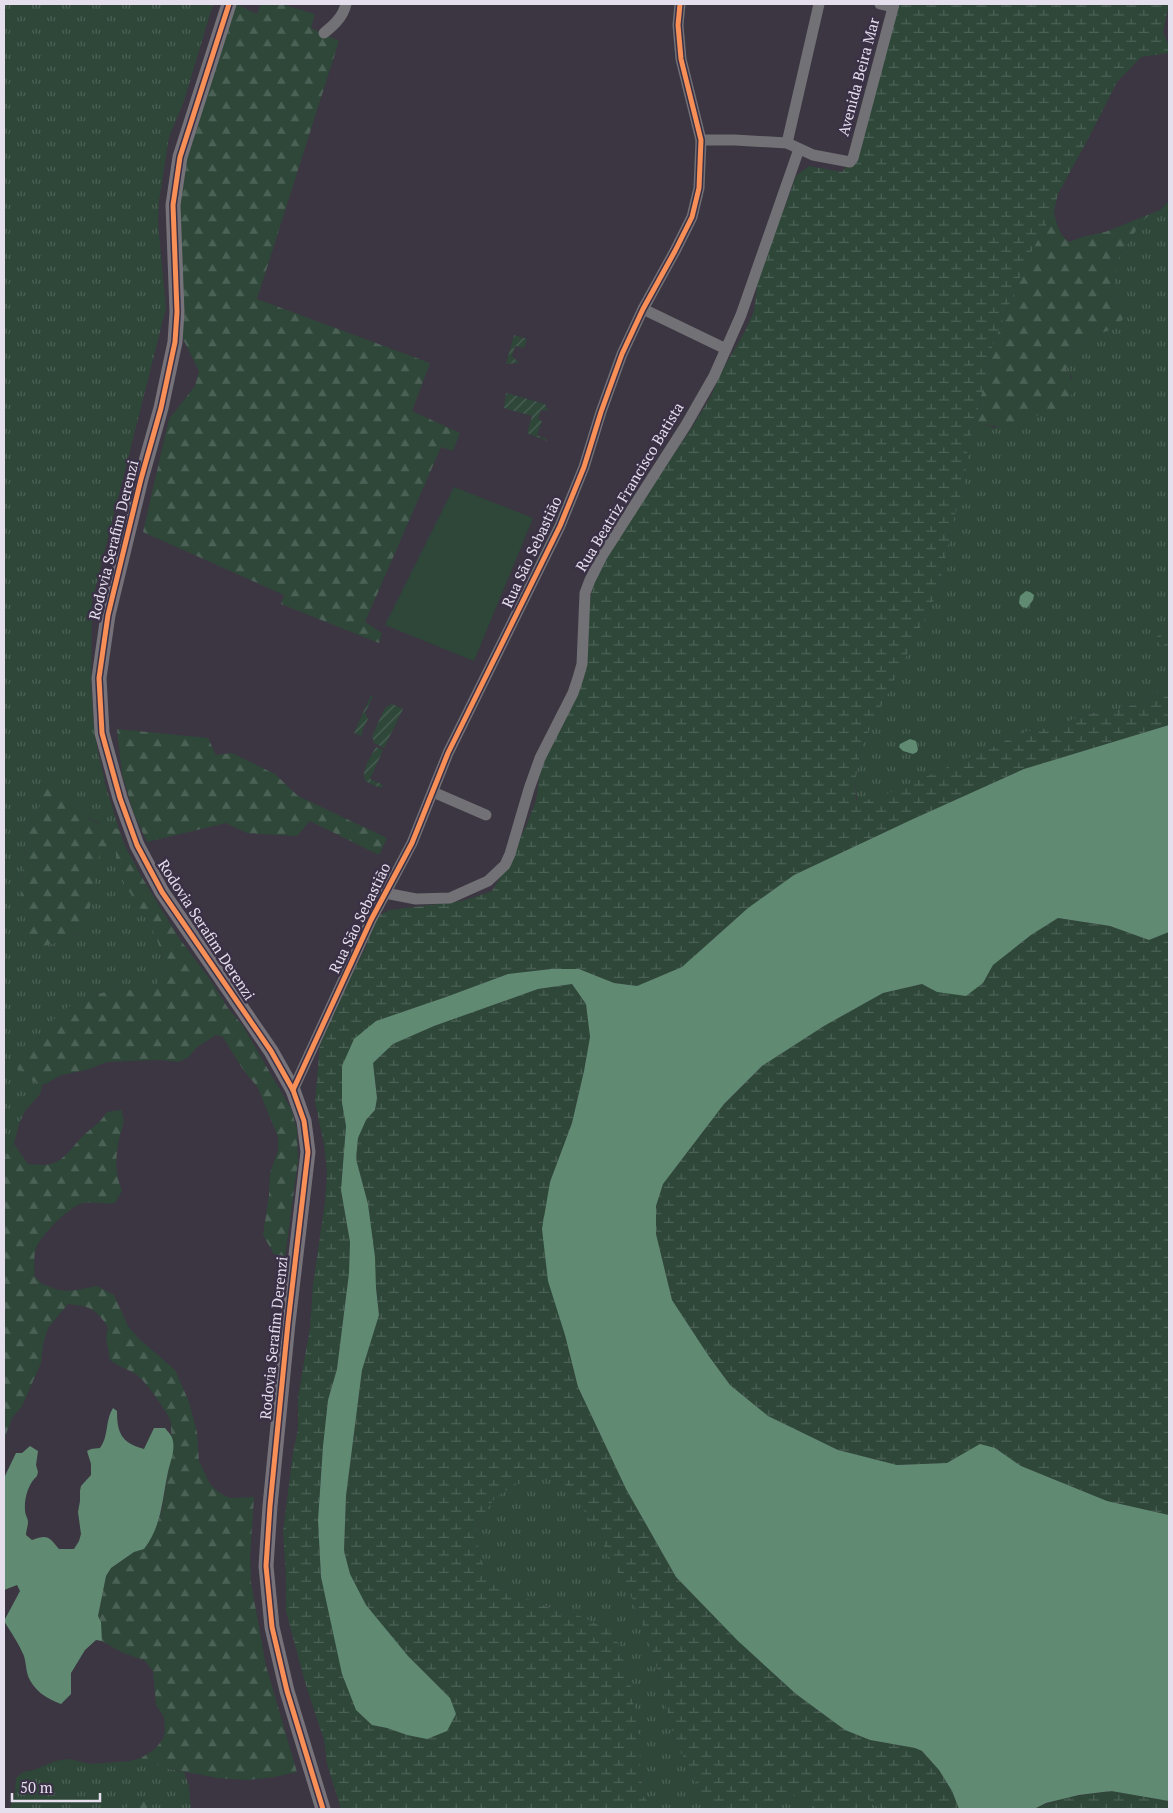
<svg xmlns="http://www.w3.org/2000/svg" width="1173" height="1813" font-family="'PT Serif',serif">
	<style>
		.grass { fill: url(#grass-tufts) }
		.forest { fill: url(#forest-firs) }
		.wetland { fill: url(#wetland-marsh) }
		.park { fill: #2e4739 }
		.garden { fill: url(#garden-furrows) }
		.water { fill: #608b72 }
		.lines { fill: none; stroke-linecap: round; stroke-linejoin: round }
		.street { stroke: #727175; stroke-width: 11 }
		.secondary { stroke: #767279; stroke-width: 15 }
		.cycleway-casing { stroke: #3a3147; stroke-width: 8 }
		.cycleway { stroke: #f78f57; stroke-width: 5 }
		.labels { text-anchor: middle; stroke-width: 5; stroke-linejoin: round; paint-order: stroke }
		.street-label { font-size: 15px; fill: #e5dfed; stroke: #3a3147 }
	</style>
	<defs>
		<pattern id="grass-tufts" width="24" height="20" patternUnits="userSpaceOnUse" patternTransform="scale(1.25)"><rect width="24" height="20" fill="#2e4739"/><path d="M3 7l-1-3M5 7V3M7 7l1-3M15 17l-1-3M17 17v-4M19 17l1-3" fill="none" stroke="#4c6156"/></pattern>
		<pattern id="forest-firs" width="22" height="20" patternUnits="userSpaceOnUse" patternTransform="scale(1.25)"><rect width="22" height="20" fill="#2e4739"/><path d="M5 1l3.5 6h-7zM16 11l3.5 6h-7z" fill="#4c6156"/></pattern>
		<pattern id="wetland-marsh" width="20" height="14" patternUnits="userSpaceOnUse" patternTransform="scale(1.25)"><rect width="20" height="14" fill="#2e4739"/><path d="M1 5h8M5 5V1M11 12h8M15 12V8" fill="none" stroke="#4c6156"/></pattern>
		<pattern id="garden-furrows" width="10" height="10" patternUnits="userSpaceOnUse" patternTransform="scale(1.25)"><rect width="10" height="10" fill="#2e4739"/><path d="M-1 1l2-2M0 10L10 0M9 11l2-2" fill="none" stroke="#4c6156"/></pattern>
	</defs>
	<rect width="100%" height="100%" fill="#3b3642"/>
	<g class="grass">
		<path d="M4,4H213L184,101L169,137L159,201L158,224L166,308L92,601L91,685L93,718L97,747L106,787L119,829L109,828L86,816L72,799L44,791L40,806L29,826L25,845L21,895L49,945L75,935L81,925L92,898L96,865L99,855L107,848L116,853C116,858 116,864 118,869C132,907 177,943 157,986C142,993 128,988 112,991C77,996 61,1011 38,1037C29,1048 23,1055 15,1067L37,1084H43L40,1094L25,1111L19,1124L14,1144L4,1159Z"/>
		<path d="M1169,201V627L1165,629L1158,642L1169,655V685L1155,695L1125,708L1086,714L1054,727L1018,733L1000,744L875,800H857C854,780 858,764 862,745L938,592L954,518L965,480L968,442L974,428L983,424L995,428L1031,418L1042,413L1073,378L1066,369L1074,349L1087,337L1114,329L1123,309L1113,290L1118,259L1140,224L1150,214L1160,210Z"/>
		<path d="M550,1477L564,1484L579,1502L619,1572L634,1602L653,1653L674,1739L698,1786L709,1803L721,1809H654L643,1796L636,1718L631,1687L620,1647L611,1632L580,1616L548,1607L518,1595L493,1582L479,1556L476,1531L486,1510L496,1497L524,1480Z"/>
		<path d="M141,1758L165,1768L184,1772L189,1786L191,1809H148V1807L130,1801L126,1809H10L15,1792L16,1778L23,1772L34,1770L55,1761L69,1759L91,1764L130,1761Z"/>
		<path d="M794,1796L819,1809H774L785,1798Z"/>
		<path d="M865,1797L880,1809H857V1801Z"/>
	</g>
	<g class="forest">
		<path d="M236,4L257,14L261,4H281L315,14L311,28L339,41L257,299L430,363L412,411L460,433L453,451L441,447L365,622L382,633L379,643L281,604L284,595L143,532L169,419L195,386L199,371L183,339L179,202L186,150Z"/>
		<path d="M1054,211C1056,223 1059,235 1069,242L1082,237L1105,232L1150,214L1140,224L1118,259L1113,290L1123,309V319L1114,329L1087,337L1074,349L1066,369C1080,387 1070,399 1061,417L1042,413L1010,429L983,424L974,428L991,350L1028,258Z"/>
		<path d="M117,729L208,738L216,755L232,753L275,774L298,796L387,838L379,855L310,821L297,836L247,833L226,823L147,842L134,814L122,774Z"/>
		<path d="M49,787C54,789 60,790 64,793C74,798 78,808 86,816C95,823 108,827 119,829L125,846L140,874L179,938L209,978L228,1008L243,1026L291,1109L297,1129L298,1161L285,1257L274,1254L263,1235L269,1195L270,1173L278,1151V1137L258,1088L242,1068L223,1037L216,1035L197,1047L189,1057L179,1062L160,1060L107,1062L86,1070L61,1075L46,1084H37L15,1067C21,1052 28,1048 38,1037C62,1010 75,997 112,991C128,988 142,993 157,986C177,943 132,907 118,869C116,864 116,858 116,853L107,848C96,857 96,866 95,879C93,897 89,922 75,934C68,941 48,945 38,947L29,941L21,895L25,845L29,826L40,806L44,791Z"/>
		<path d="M121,1110C127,1125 121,1126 119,1140C115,1158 115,1174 122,1191L115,1203C104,1205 90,1200 80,1204C66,1210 42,1234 36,1248C33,1256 35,1267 34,1276L42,1284L58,1290L71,1291L97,1286L114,1295L128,1326L137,1337L175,1370L189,1402L197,1432L199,1461L210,1484L218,1492L230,1498L254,1497L250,1558L251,1583L266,1666L297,1772L274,1777L248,1780L218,1778L165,1768L141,1758L155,1749L163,1739L165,1732L164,1717L156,1705L153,1671L144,1660L123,1653L102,1641L101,1622L98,1616L106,1576L111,1568L134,1552L144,1549L155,1530L162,1510L173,1442C170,1434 172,1426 170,1419C164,1408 144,1378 134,1373C125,1368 118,1366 110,1360L106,1338L108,1327C94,1307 91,1307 68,1304L48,1328L43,1344L41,1363L22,1406L12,1418L6,1434L4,1448V1159L14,1144L28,1164C37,1165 48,1166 56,1162C68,1156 75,1143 85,1134C94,1126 100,1123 107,1112Z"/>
		<path d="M138,1797L144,1799L148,1809H126L130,1801Z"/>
	</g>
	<g class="wetland">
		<path d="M897,4H1169L1163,32L1169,47V53L1141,57L1117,82L1088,139L1058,194L1054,211L1028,258L991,350L974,428L968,442L965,480L954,518L938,592L862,745C858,764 854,780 856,800L875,799L1000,744L1018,733L1054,727L1086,714L1125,708L1155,695L1169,685V725L1024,769L913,819L794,875L748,908L682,967L637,986L614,983L579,969H550L508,974L446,997L376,1021L342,1103L346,1126L341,1190L350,1242L349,1273L337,1369L328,1400L323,1446L318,1520L321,1577L329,1613L372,1725L387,1728L407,1735L450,1698L408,1656L366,1605L350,1574L344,1551L346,1496L362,1370L379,1315L368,1204L356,1159L358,1138L366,1120L375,1110L377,1098L373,1063L393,1044L434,1026L538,989L572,984L586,1004L590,1037L584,1071L572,1123L550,1182L565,1335L578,1387L626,1489L676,1577L737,1640L796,1694L845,1730L870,1740L915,1748L922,1751L939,1770L952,1791L959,1809H880L865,1797L858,1801L857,1809H819L794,1796L785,1798L774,1809H721L709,1803L698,1786L674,1739L653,1653L634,1602L592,1525L579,1502L564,1484L550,1477L524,1480L496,1497L486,1510L476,1530L479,1556L493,1582L518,1595L548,1607L580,1616L611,1631L620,1647L631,1687L636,1718L643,1796L654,1809H341L327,1764L324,1740L305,1682L286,1611V1575L283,1532L293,1453L298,1429V1397L310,1328L313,1285L325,1202L327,1172L324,1144L315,1102L320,1044L345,988L366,947L374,918L390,910L462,901L492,891L504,871L527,824L536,800L540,774L547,753L577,695L592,589L608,552L691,429L711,396L722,371L744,333L754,311L759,271L771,237L785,207L796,176L809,166L842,172L855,156Z"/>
		<path d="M1169,627V655L1158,642L1157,636Z"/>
		<path d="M1058,918L1110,926L1149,940L1169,932V1515L1107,1501L1021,1466L995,1448L958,1457L947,1463L897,1465L838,1450L768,1416L730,1385L708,1355L672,1300L656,1234V1206L663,1184L724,1104L762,1066L824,1026L883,993L922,984L937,992L983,983L993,965L1031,935Z"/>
		<path d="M1111,1791L1169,1801V1809H1034C1058,1797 1085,1795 1111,1791Z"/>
	</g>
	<path class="park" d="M454,487L533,518L474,661L385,625Z"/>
	<g class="garden">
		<path d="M514,335L527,339L524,348L515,346L512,356L519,363L506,364Z"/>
		<path d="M506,393L545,404L548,411L541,410L538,419L542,421L537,435L546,439L547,441L527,433L532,416L504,408Z"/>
		<path d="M371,695L373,696L365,713L368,719L362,731V736L354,733Z"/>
		<path d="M392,704L403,709L384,748L374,743L372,736L384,710L386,707Z"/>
		<path d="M376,747L383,750L370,779L383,785L381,788C376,786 369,784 366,781C359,773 372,755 376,747Z"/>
	</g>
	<g class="water">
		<path d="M1026,591L1030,592L1034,595L1033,600L1027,608L1022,607L1019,603L1020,596Z"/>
		<path d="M1169,725V932L1149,940L1110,926L1058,918L1031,935L993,965L983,983L966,996L937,992L922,984L883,993L824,1026L762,1066L724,1104L663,1184L656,1206V1234L672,1300L708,1355L730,1385L768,1416L838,1450L897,1465L947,1463L980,1444L995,1448L1021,1466L1107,1501L1169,1515V1801L1111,1791L1079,1795L1046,1803L1034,1809H959L952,1791L939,1770L922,1751L915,1748L870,1740L845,1730L796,1694L737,1640L676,1577L626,1489L578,1387L565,1335L548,1281L542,1229L550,1182L572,1123L584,1071L590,1037L586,1004L572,984L538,989L434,1026L393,1044L373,1063L377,1098L375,1110L366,1120L358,1138L356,1159L368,1204L375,1257L376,1288L379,1315L362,1370L346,1496L344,1551L350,1574L366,1605L408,1656L450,1698L456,1714L447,1731L427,1739L407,1735L387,1728L372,1725L356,1710L342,1674L321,1577L318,1520L323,1446L328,1400L337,1369L349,1273L350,1242L341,1190L346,1126L342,1103V1066L354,1039L376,1021L446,997L508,974L551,969H579L614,983L637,986L682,967L748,908L794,875L913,819L1024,769Z"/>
		<path d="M910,739L916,741L918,749L917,752L913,754L903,751L899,747L900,744Z"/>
		<path d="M113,1408L117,1411C117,1432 121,1443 144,1449L154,1428H165C168,1432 172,1435 173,1441C175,1451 170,1462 168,1472C162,1499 162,1526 144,1549L134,1552L111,1568L106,1576L98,1616L101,1622L102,1641L96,1640L85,1650L71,1673V1694L61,1704C46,1698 34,1691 28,1676C26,1670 26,1663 24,1656C19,1644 11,1632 4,1621L20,1591L17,1585L4,1590V1478L16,1453H22L30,1446L38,1451L36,1465L38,1472L37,1476C28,1484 24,1499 25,1510C25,1515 28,1518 28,1522C28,1526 26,1531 26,1535L32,1540C48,1534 49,1537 59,1549H74L79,1541L81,1534L78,1512L80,1501V1491L81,1486L91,1475V1464L87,1451L91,1449L100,1448C109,1436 105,1420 113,1408Z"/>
	</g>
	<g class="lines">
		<g class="street">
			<path d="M880,4L893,7"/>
			<path d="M324,33C334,25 343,17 346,4"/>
			<path d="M701,140H735L787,143L813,155L850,162L853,158L894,4"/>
			<path d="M787,143L819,4"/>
			<path d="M643,309L726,349"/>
			<path d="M433,792L486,815"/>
			<path d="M385,893L416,899L450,898L488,881L505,865L510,854L529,789L540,758L573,693L578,678L582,664L585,593L590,580L602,556L686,425L714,376L741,315L799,149"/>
			<path d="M293,1090L371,920L412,843L448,753L560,526L584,467L601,412L622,354L643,309L675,251L692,217L699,188L701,140L681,59L678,25L680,4"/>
		</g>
		<path class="secondary" d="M229,4L180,157L173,205L177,312L175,342L161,408L141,479L108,615L99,678L102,733L120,798L137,845L162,892L271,1051L293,1090L304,1121L308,1152L288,1323L270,1506L266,1566L272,1627L287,1691L323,1809"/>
		<g class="cycleway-casing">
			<g id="cycleway">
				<path d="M229,4L180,157L173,205L177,312L175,342L161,408L141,479L108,615L99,678L102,733L120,798L137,845L162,892L271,1051L293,1090L304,1121L308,1152L288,1323L270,1506L266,1566L272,1627L287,1691L323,1809"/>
				<path d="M293,1090L371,920L412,843L448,753L560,526L584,467L601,412L622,354L643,309L675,251L692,217L699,188L701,140L681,59L678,25L680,4"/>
			</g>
		</g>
		<use href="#cycleway" class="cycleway"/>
	</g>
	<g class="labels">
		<g class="street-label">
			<text transform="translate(859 77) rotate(-75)" y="5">Avenida Beira Mar</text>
			<text transform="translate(630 487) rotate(-59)" y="5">Rua Beatriz Francisco Batista</text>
			<text transform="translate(114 540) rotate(-76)" y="5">Rodovia Serafim Derenzi</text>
			<text transform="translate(532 552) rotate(-65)" y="5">Rua São Sebastião</text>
			<text transform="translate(360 918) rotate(-64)" y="5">Rua São Sebastião</text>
			<text transform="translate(206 930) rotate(57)" y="5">Rodovia Serafim Derenzi</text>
			<text transform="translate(274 1338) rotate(-84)" y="5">Rodovia Serafim Derenzi</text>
		</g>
	</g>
	<rect width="1173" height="1813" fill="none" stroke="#e5dfed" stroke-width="10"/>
	<path d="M12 1793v8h88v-8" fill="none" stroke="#e5dfed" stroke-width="2.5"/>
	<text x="20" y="1793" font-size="15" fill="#e5dfed" stroke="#3a3147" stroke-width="4" paint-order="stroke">50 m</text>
</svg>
